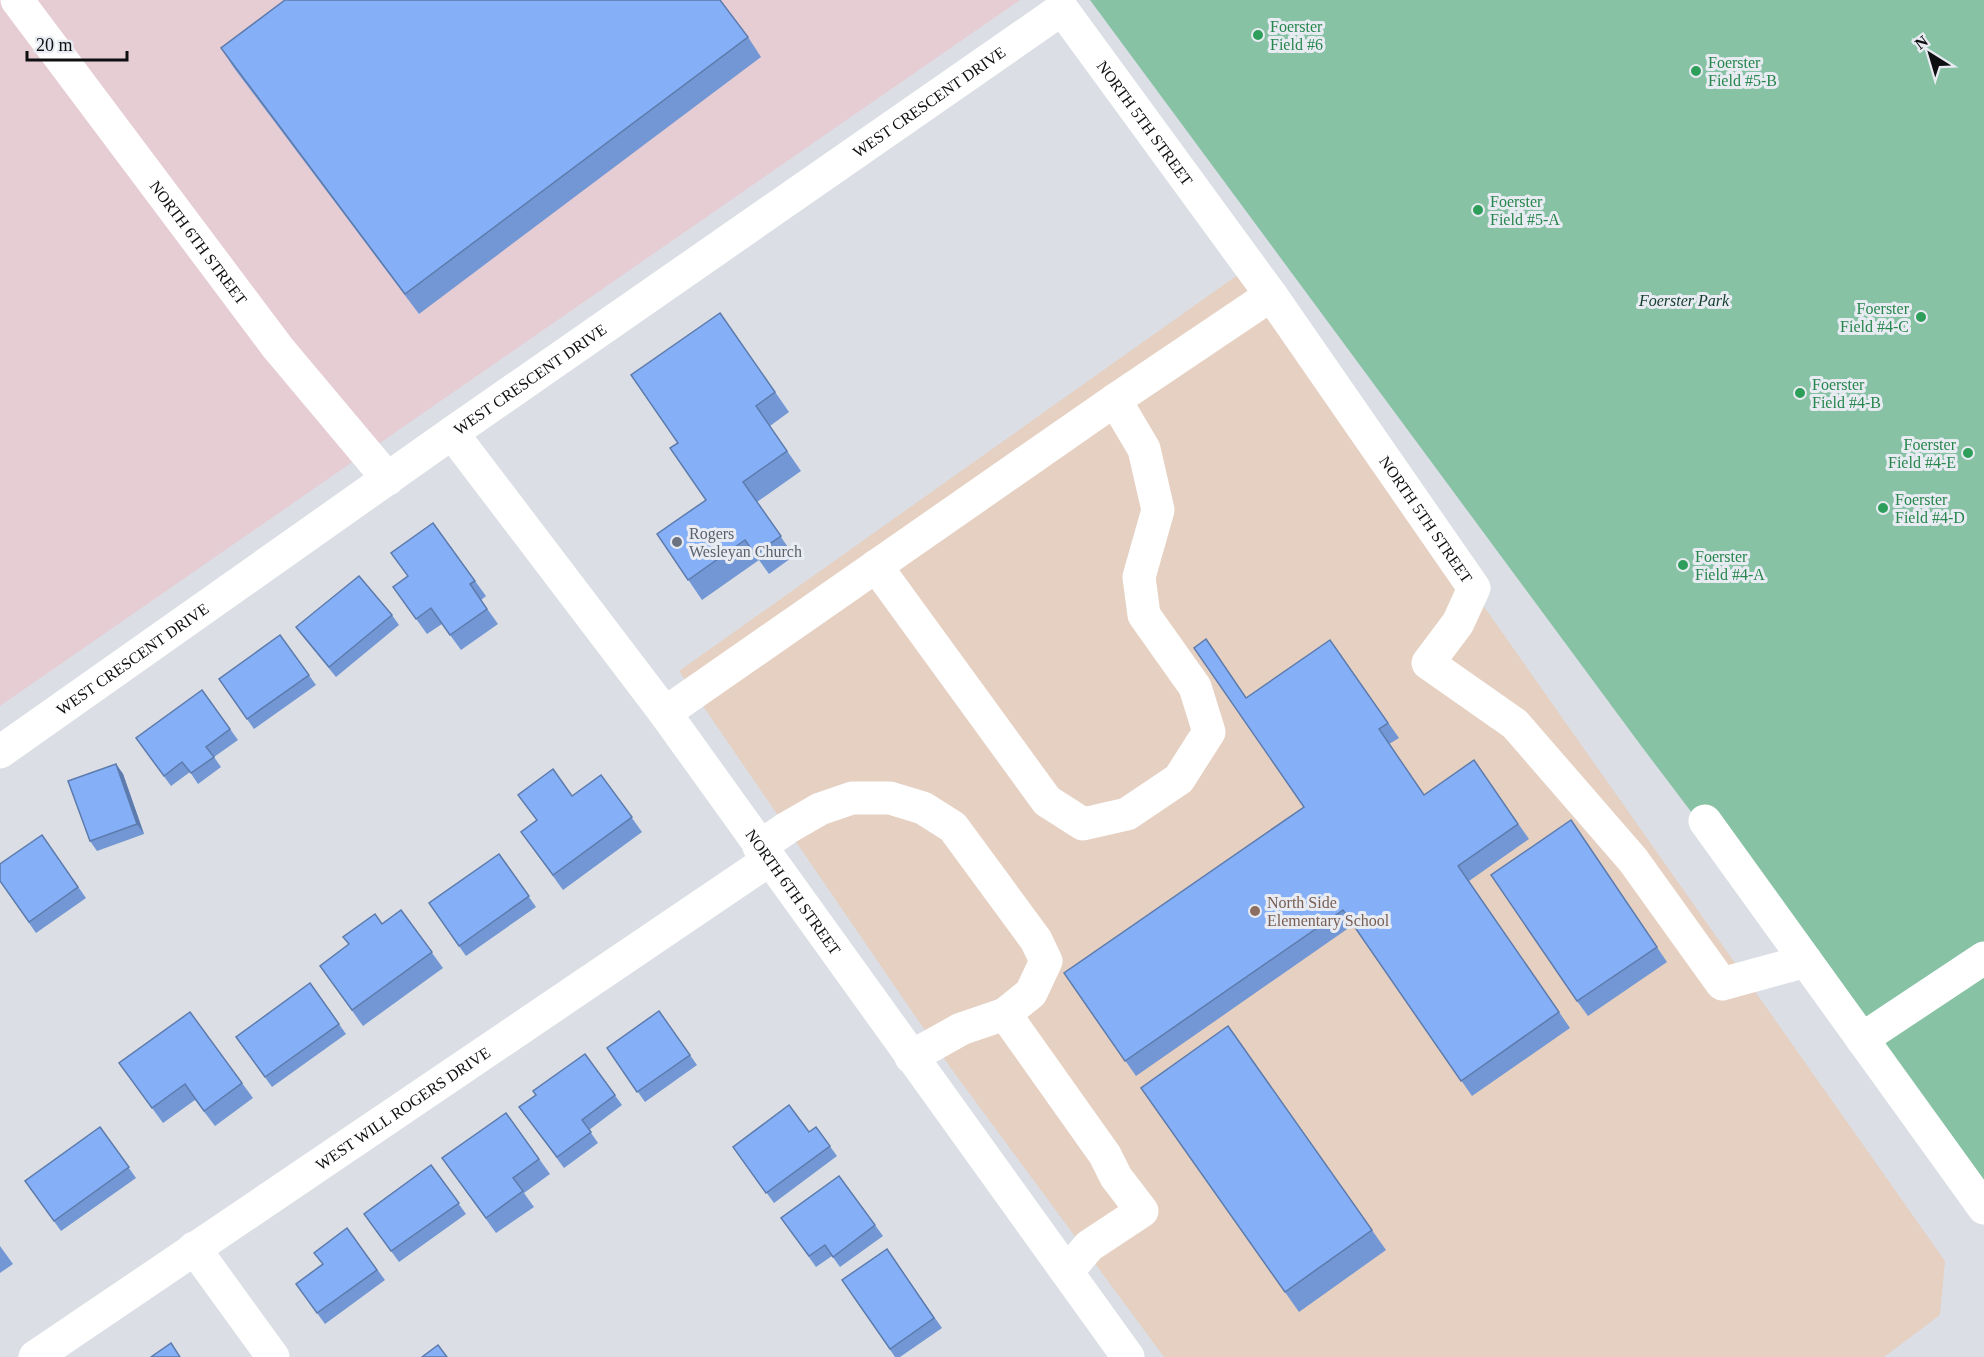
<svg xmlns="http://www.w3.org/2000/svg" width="1984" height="1357" font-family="Georgia,serif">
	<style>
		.industrial { fill: #e6cdd4 }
		.education { fill: #e5d0c2 }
		.green { fill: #88c2a5 }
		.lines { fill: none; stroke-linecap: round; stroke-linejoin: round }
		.minor { stroke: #fff; stroke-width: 33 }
		.wall { fill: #7297d4 }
		.shaded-wall { fill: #5d7bad }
		.building { fill: #85b0f7; stroke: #5d7bad; stroke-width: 1.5 }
		.leisure-dot { fill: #2e9e5b; stroke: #e8ecf2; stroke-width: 2 }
		.worship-dot { fill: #6b7280; stroke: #e8ecf2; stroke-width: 2 }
		.education-dot { fill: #8d6e63; stroke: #e8ecf2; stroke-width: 2 }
		.labels { text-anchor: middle; stroke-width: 6; stroke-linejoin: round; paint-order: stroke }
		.leisure-label { font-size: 16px; fill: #27864d; stroke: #e8ecf2; text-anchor: start }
		.street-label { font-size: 16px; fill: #0e0f11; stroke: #e8ecf2 }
		.park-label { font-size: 16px; font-style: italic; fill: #123d2b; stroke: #e8ecf2 }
		.worship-label { font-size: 16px; fill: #5b616d; stroke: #e8ecf2; text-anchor: start }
		.education-label { font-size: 16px; fill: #785e54; stroke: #e8ecf2; text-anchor: start }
	</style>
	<rect width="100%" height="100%" fill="#dbdfe5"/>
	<path class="industrial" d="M0,0H1020L0,706Z"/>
	<path class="education" d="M1246,269L1945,1261L1940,1315L1884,1357H1164L950,1067L679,671Z"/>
	<path class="green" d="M1090,0H1984V1205L1837,1004L1642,747Z"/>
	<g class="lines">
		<g class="minor">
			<path id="s1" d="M17,0L278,348L388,479"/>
			<path id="s2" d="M452,433L665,713L1128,1357"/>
			<path d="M876,566L1047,801L1083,824L1127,814L1179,779L1209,732L1195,687L1144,615L1139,577L1158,510L1144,449L1115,400"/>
			<path d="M665,713L1115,400L1271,295"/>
			<path id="s3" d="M0,752L452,433L1062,9L1271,295L1474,588L1458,623L1428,663L1515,724L1633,860L1722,984L1806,961"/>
			<path d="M1705,821L1984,1208"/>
			<path d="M759,847L787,828L820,809L852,798H890L923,808L953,827L1036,940L1046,961L1031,993L1005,1014L961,1029L911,1057"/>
			<path d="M1005,1014L1105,1155L1116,1177L1142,1211L1089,1246L1067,1272"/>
			<path d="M1862,1039L1984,958"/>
			<path d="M194,1248L273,1357"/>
			<path id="s4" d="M35,1357L769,860"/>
		</g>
	</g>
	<g class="wall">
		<path d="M748,37L761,57L419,314L234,68L221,48Z"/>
		<path d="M720,313L789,412L770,426L801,471L757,502L794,556L769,574L759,560L702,600L657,534L706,500L678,443Z"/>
		<path d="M433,523L486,596L481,600L498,624L461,650L442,624L427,634L393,587L408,576Z"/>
		<path d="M392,615L399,625L336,677L304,638L296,627Z"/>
		<path d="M280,635L316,685L254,729L219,679Z"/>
		<path d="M1330,640L1399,738L1389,744L1424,795L1474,760L1529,839L1469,881L1570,1028L1472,1096L1353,925L1136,1076L1064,973L1304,807L1246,698Z"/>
		<path d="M202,690L238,740L214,757L221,767L198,784L190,772L171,786L136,738Z"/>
		<path d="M116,764L123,774L144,834L97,851L90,841Z"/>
		<path d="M601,775L642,832L563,890L521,832Z"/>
		<path d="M1571,820L1667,962L1588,1016L1577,1001Z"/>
		<path d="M42,835L86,898L36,933L0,881Z"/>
		<path d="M499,854L536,907L466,956L429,903Z"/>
		<path d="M401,910L443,968L363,1026L320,966Z"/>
		<path d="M310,983L346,1034L272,1087L236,1037Z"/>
		<path d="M659,1011L697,1065L645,1102L607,1048Z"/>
		<path d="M1228,1026L1386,1250L1299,1312L1141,1088Z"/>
		<path d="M585,1054L622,1105L589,1130L598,1143L564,1168L519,1107L536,1095Z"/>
		<path d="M119,1063L242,1083L253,1098L215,1126L195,1100L163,1123Z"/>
		<path d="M506,1113L550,1174L524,1193L534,1207L496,1233L442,1158Z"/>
		<path d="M100,1127L136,1178L61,1231L25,1181Z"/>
		<path d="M816,1127L837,1156L774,1203L733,1147L809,1132Z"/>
		<path d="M431,1165L466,1214L399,1262L364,1214Z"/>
		<path d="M839,1176L883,1236L840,1267L832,1256L816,1267L781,1218Z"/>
		<path d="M347,1228L385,1280L325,1324L296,1284L322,1264Z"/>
		<path d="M0,1246L13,1264L0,1273Z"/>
		<path d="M887,1249L942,1328L900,1357H895L842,1280Z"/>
	</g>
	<path class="shaded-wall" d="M116,764L123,774L144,834L137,824Z"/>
	<g class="building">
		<path d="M285,0H720L748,37L405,294L221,48Z"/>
		<path d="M720,313L775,392L756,406L787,451L743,482L781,536L755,554L745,540L688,580L657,534L706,500L670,448L678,443L631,375Z"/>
		<path d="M433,523L475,581L470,584L487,609L450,635L431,608L416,619L393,587L408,576L391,553Z"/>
		<path d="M359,576L392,615L329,667L296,627Z"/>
		<path d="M280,635L309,675L247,719L219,679Z"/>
		<path d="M1206,639L1246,698L1330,640L1388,723L1379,729L1424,795L1474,760L1518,824L1458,866L1559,1012L1461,1081L1343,910L1125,1061L1064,973L1304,807L1194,648Z"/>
		<path d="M202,690L230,729L206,747L214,757L191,773L182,762L164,776L136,738Z"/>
		<path d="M116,764L137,824L90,841L68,781Z"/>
		<path d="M553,769L572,796L601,775L632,817L553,875L521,832L537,820L518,795Z"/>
		<path d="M1571,820L1657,947L1577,1001L1491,875Z"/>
		<path d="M42,835L78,887L29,922L0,881V864Z"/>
		<path d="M499,854L529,896L459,946L429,903Z"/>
		<path d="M401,910L432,952L352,1010L320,966L349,944L343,937L375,914L382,924Z"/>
		<path d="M310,983L339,1024L265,1077L236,1037Z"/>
		<path d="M659,1011L690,1055L637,1092L607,1048Z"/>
		<path d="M190,1012L242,1083L204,1111L185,1084L152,1108L119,1063Z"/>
		<path d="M1228,1026L1372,1230L1285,1292L1141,1088Z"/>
		<path d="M585,1054L615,1095L582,1120L591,1132L557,1157L519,1107L536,1095L533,1091Z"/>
		<path d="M789,1105L809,1132L816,1127L830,1146L766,1193L733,1147Z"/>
		<path d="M506,1113L539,1159L513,1178L523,1191L486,1218L442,1158Z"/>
		<path d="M100,1127L129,1167L54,1221L25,1181Z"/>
		<path d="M431,1165L459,1203L391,1251L364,1214Z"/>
		<path d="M839,1176L875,1225L833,1257L825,1245L809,1256L781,1218Z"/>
		<path d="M347,1228L377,1270L317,1313L296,1284L323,1264L314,1253Z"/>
		<path d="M887,1249L934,1318L890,1349L842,1280Z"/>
		<path d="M171,1343L180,1357H151Z"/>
		<path d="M438,1345L447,1357H422Z"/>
	</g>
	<g class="leisure-dot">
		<circle cx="1258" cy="35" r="6"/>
		<circle cx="1696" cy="71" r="6"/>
		<circle cx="1478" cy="210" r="6"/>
		<circle cx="1921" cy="317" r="6"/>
		<circle cx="1800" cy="393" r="6"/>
		<circle cx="1968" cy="453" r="6"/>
		<circle cx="1883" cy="508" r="6"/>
		<circle cx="1683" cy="565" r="6"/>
	</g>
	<circle class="worship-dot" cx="677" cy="542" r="6"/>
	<circle class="education-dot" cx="1255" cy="911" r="6"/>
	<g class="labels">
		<g class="leisure-label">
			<text x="1270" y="32">Foerster<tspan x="1270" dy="18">Field #6</tspan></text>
			<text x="1708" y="68">Foerster<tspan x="1708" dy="18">Field #5-B</tspan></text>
			<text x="1490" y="207">Foerster<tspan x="1490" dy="18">Field #5-A</tspan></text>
			<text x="1909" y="314" text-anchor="end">Foerster<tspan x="1909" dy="18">Field #4-C</tspan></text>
			<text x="1812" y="390">Foerster<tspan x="1812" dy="18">Field #4-B</tspan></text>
			<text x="1956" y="450" text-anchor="end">Foerster<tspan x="1956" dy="18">Field #4-E</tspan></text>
			<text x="1895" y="505">Foerster<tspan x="1895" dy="18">Field #4-D</tspan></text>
			<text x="1695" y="562">Foerster<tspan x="1695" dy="18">Field #4-A</tspan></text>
		</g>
		<g class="street-label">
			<text dy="6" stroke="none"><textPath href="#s3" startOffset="1134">WEST CRESCENT DRIVE</textPath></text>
			<text dy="6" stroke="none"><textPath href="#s3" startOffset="1437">NORTH 5TH STREET</textPath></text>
			<text dy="6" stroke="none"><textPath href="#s1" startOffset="303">NORTH 6TH STREET</textPath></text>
			<text dy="6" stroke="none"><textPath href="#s3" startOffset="648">WEST CRESCENT DRIVE</textPath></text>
			<text dy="6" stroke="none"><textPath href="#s3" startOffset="1923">NORTH 5TH STREET</textPath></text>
			<text dy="6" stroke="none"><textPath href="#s3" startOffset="162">WEST CRESCENT DRIVE</textPath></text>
			<text dy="6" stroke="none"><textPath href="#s2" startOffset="572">NORTH 6TH STREET</textPath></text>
			<text dy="6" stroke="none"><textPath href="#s4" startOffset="444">WEST WILL ROGERS DRIVE</textPath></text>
		</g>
		<g class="park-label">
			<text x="1684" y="306">Foerster Park</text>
		</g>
		<g class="worship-label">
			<text x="689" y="539">Rogers<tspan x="689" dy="18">Wesleyan Church</tspan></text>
		</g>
		<g class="education-label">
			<text x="1267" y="908">North Side<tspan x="1267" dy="18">Elementary School</tspan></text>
		</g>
	</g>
	<g transform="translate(1930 54) rotate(323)" stroke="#e8ecf2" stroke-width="4.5" paint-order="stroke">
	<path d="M0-4.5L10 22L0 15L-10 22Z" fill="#0e0f11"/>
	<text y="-9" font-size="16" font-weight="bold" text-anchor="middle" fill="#0e0f11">N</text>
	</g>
	<path d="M27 51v9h100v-9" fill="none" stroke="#0e0f11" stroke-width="3"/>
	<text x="36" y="51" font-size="18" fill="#0e0f11" stroke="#e8ecf2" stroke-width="4.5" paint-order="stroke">20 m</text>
</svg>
